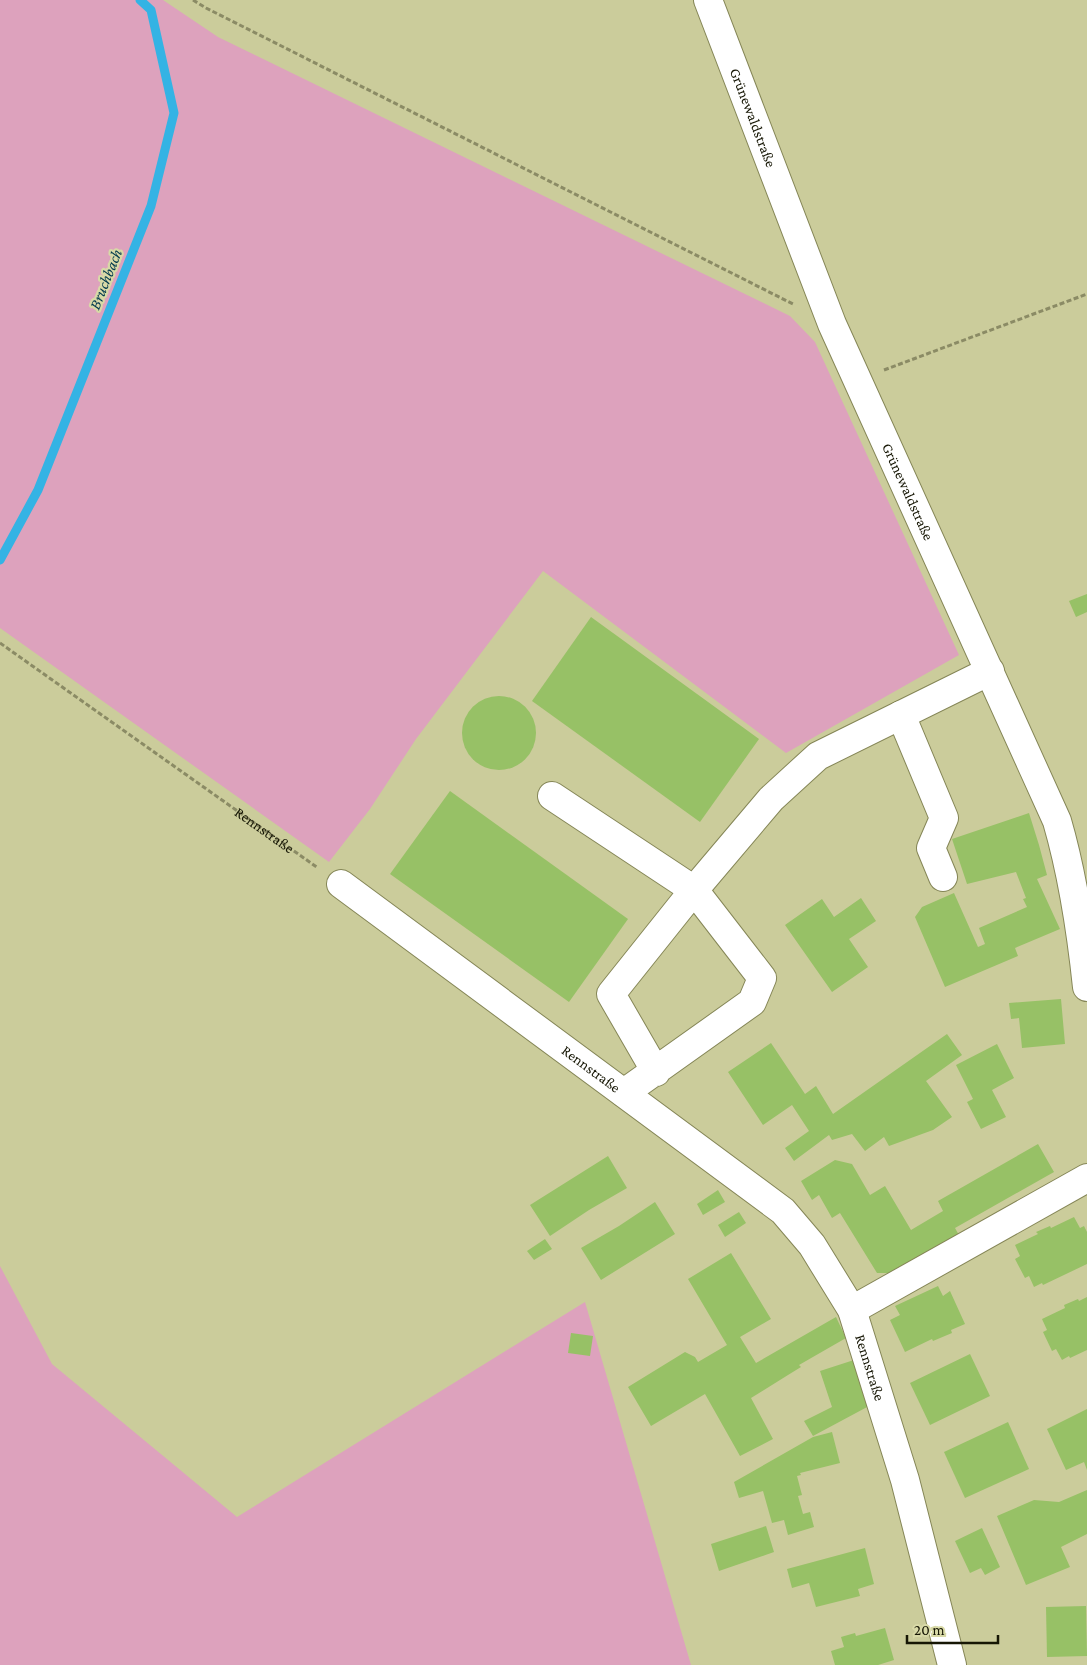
<svg xmlns="http://www.w3.org/2000/svg" width="1087" height="1665" font-family="'Crimson Pro',serif">
	<style>
		.green { fill: #dda2bd }
		.lines { fill: none; stroke-linecap: round; stroke-linejoin: round }
		.stream { stroke: #34b3e4; stroke-width: 9 }
		.building { fill: #97c166 }
		.minor-casing { stroke: #858657; stroke-width: 30 }
		.path { stroke: #8b8b65; stroke-width: 3; stroke-dasharray: 5 2.5; stroke-linecap: butt }
		.minor { stroke: #fff; stroke-width: 28 }
		.labels { text-anchor: middle; stroke-width: 4.5; stroke-linejoin: round; paint-order: stroke }
		.street-label { font-size: 15px; fill: #161604; stroke: #d8d9a7 }
		.water-label { font-size: 16px; font-style: italic; fill: #01394d; stroke: #d8d9a7 }
	</style>
	<rect width="100%" height="100%" fill="#cbcc9b"/>
	<g class="green">
		<path d="M0,0H163L218,37L790,316L815,342L959,655L786,753L543,571L416,739L370,809L329,862L0,628Z"/>
		<path d="M0,1266L52,1364L237,1517L585,1302L691,1665H0Z"/>
	</g>
	<g class="lines">
		<path class="stream" d="M0,560L38,490L151,206L174,113L151,10L140,0"/>
	</g>
	<g class="building">
		<path d="M1087,594V612L1076,617L1069,601Z"/>
		<path d="M591,617L759,739L700,822L532,701Z"/>
		<circle cx="499" cy="733" r="37"/>
		<path d="M450,791L628,919L569,1002L390,874Z"/>
		<path d="M1029,813L1039,845L1047,875L1037,879L1060,929L1015,948L1018,956L945,987L915,917L922,907L954,893L978,947L985,944L979,928L1027,907L1023,899L1026,898L1016,872L967,884L952,839Z"/>
		<path d="M861,898L876,921L849,939L868,967L832,992L785,925L822,899L834,917Z"/>
		<path d="M1061,999L1065,1044L1022,1048L1019,1018L1011,1019L1009,1003Z"/>
		<path d="M947,1034L962,1055L926,1081L952,1117L933,1130L889,1146L884,1137L865,1151L852,1134L832,1140L829,1135L794,1161L785,1148L809,1131L792,1105L763,1125L728,1072L771,1043L805,1094L816,1086L833,1114Z"/>
		<path d="M997,1044L1014,1078L992,1090L1006,1117L981,1129L967,1102L973,1099L956,1065Z"/>
		<path d="M1038,1144L1054,1172L955,1228L960,1237L898,1273H877L840,1213L832,1218L819,1195L812,1200L801,1181L835,1160L852,1164L870,1195L885,1186L911,1230L943,1211L938,1201Z"/>
		<path d="M608,1156L627,1188L589,1210L550,1236L530,1205Z"/>
		<path d="M718,1190L725,1202L703,1215L697,1204Z"/>
		<path d="M655,1202L675,1234L601,1280L581,1248L619,1226Z"/>
		<path d="M739,1212L746,1223L725,1237L718,1225Z"/>
		<path d="M1074,1217L1080,1228L1084,1226L1087,1232V1264L1043,1285L1042,1283L1034,1287L1029,1276L1025,1278L1015,1259L1020,1256L1015,1245L1038,1234L1036,1232L1050,1226L1051,1228Z"/>
		<path d="M545,1239L552,1249L534,1260L527,1251Z"/>
		<path d="M731,1253L771,1319L740,1337L756,1363L836,1317L846,1338L799,1365L801,1367L788,1375L751,1398L773,1439L740,1456L705,1394L651,1426L628,1387L685,1352L695,1357L698,1362L727,1345L688,1279Z"/>
		<path d="M938,1286L943,1296L950,1291L965,1324L951,1330L952,1333L933,1341L932,1339L905,1352L890,1320L900,1315L895,1306Z"/>
		<path d="M1087,1297V1350L1070,1358L1069,1356L1062,1360L1056,1349L1052,1351L1043,1332L1047,1330L1042,1319L1065,1308L1064,1305L1078,1299L1079,1301Z"/>
		<path d="M571,1333L593,1336L590,1356L568,1353Z"/>
		<path d="M970,1354L990,1396L930,1425L910,1383Z"/>
		<path d="M854,1360L869,1406L813,1436L804,1421L832,1407L820,1371Z"/>
		<path d="M1087,1409V1470L1084,1462L1066,1470L1047,1429Z"/>
		<path d="M1008,1422L1029,1469L965,1498L944,1452Z"/>
		<path d="M832,1432L840,1463L800,1473L801,1475L797,1476L802,1495L798,1496L803,1514L810,1512L814,1527L788,1535L784,1520L772,1523L763,1491L739,1498L734,1482L813,1437Z"/>
		<path d="M1087,1490V1534L1061,1547L1070,1567L1026,1585L997,1516L1034,1500L1059,1502Z"/>
		<path d="M766,1526L774,1552L719,1571L711,1544Z"/>
		<path d="M982,1528L1000,1567L985,1575L981,1568L970,1573L955,1541Z"/>
		<path d="M865,1548L874,1584L858,1589L860,1596L816,1607L809,1583L792,1588L787,1569Z"/>
		<path d="M1086,1606L1087,1656L1047,1657L1046,1607Z"/>
		<path d="M885,1628L894,1660L878,1665H835L831,1651L844,1647L841,1637L855,1633L856,1636Z"/>
	</g>
	<g class="lines">
		<g class="minor-casing">
			<g id="minor">
				<path id="s2" d="M708,0L832,324L1057,821C1073,876 1081,930 1087,987"/>
				<path d="M901,715L944,818L931,848L943,877"/>
				<path d="M552,796L694,890L771,799L818,756L990,671"/>
				<path id="s3" d="M341,884L783,1211L812,1245L852,1310L905,1480L952,1665"/>
				<path d="M624,1093L752,1002L762,978L694,890L611,994L656,1072"/>
				<path d="M852,1310L1087,1178"/>
			</g>
		</g>
		<g class="path">
			<path d="M193,0L206,8L793,304"/>
			<path d="M884,370L1087,294"/>
			<path id="s1" d="M0,643L318,868"/>
		</g>
		<use href="#minor" class="minor"/>
	</g>
	<g class="labels">
		<g class="street-label">
			<text dy="5" stroke="none"><textPath href="#s2" startOffset="126">Grünewaldstraße</textPath></text>
			<text dy="5" stroke="none"><textPath href="#s2" startOffset="531">Grünewaldstraße</textPath></text>
			<text dy="5" stroke="none"><textPath href="#s1" startOffset="324">Rennstraße</textPath></text>
			<text dy="5" stroke="none"><textPath href="#s3" startOffset="311">Rennstraße</textPath></text>
			<text dy="5" stroke="none"><textPath href="#s3" startOffset="731">Rennstraße</textPath></text>
		</g>
		<g class="water-label">
			<text transform="translate(105 279) rotate(-68)" y="6">Bruchbach</text>
		</g>
	</g>
	<path d="M907 1635v8h91v-8" fill="none" stroke="#161604" stroke-width="2.5"/>
	<text x="914" y="1635" font-size="15" fill="#161604" stroke="#d8d9a7" stroke-width="4" paint-order="stroke">20 m</text>
</svg>
